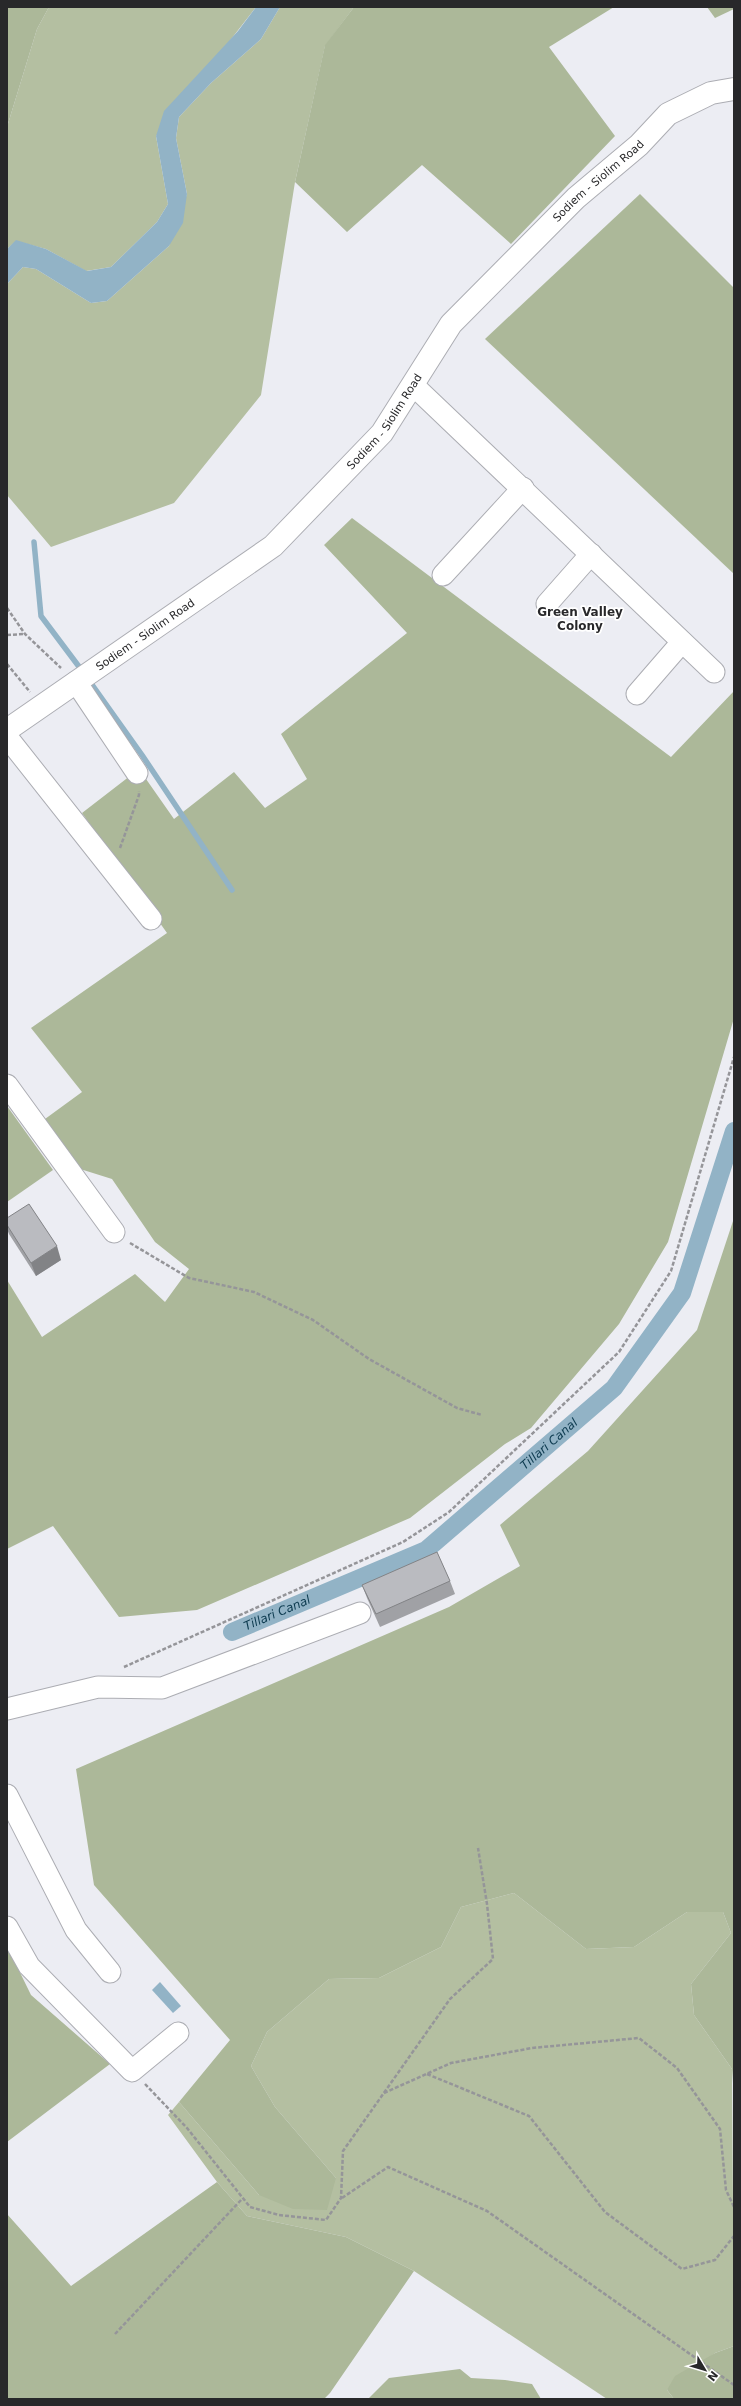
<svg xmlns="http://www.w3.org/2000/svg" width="741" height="2406" font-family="'DejaVu Sans',sans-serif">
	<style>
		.green { fill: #b4bfa1 }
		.forest { fill: #acb899 }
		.water { fill: #92b3c6 }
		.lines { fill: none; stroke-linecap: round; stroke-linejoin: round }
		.stream { stroke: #92b3c6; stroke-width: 5.5 }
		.canal { stroke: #92b3c6; stroke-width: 18 }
		.minor-casing { stroke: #acadb3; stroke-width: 23 }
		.major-casing { stroke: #acadb3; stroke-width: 24 }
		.path { stroke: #959599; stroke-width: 2.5; stroke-dasharray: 4 2; stroke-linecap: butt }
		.minor { stroke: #fff; stroke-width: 21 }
		.major { stroke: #fff; stroke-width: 22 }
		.wall { fill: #a0a1a5 }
		.shaded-wall { fill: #828386 }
		.building { fill: #babbc0; stroke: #828386 }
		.labels { text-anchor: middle; stroke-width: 3.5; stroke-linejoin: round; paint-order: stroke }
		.street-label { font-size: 11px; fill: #28282a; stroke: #fff }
		.neighbourhood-label { font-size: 12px; font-weight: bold; fill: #28282a; stroke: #fff }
		.water-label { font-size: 12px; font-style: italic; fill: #0c3a4f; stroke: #fff }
	</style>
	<rect width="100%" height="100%" fill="#ecedf3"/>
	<g class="green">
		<path d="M49,7H256L156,136L168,204L157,222L111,267L86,271L46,249L16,241L7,249V127L37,29Z"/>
		<path d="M280,7H354L325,46L295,182L261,395L174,503L51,547L7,495V284L23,267L36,269L91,303L107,301L169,246L187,194L176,138L179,117L211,83L261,39Z"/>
		<path d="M514,1893L586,1949L634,1947L687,1912H723L731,1933L691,1984L694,2015L732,2069L734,2346L715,2353L667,2390L674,2399H607L414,2271L346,2237L247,2216L217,2182L168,2115L179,2102L259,2195L336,2178L275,2107L251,2066L267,2032L329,1979L379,1978L441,1947L461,1907Z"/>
	</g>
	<g class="forest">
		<path d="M7,7H49L37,29L7,127Z"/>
		<path d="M354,7H614L549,47L615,136L511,244L422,165L347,232L295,182L325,45Z"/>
		<path d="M707,7H734V9L715,18Z"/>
		<path d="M640,194L734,288V574L485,339Z"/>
		<path d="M352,518L671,757L734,691V1018L668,1242L619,1324L531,1428L505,1444L410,1518L197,1610L119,1617L53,1526L7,1549V1280L42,1337L135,1274L165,1302L189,1269L155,1242L112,1179L77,1168L45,1119L82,1092L31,1028L167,933L82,813L139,769L174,819L234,772L265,808L307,779L281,734L407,633L324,545Z"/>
		<path d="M7,1106L53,1170L7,1202Z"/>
		<path d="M734,1218V2097L732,2069L694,2015L691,1984L731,1933L723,1912H687L634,1947L586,1949L514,1893L461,1907L441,1947L379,1978L329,1979L267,2032L251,2066L275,2107L336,2178L327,2210L293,2209L259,2195L179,2102L230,2040L94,1885L76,1769L449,1607L520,1566L500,1525L588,1451L697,1330Z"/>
		<path d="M7,1946L31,1995L110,2064L7,2142Z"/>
		<path d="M217,2182L247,2216L346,2237L414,2271L330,2393L324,2399H7V2214L71,2286Z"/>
		<path d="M734,2346V2399H674L667,2390L675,2376L715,2353Z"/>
		<path d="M460,2369L471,2378L505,2380L532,2384L541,2399H368L389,2378Z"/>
	</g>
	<g class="water">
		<path d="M256,7H280L261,39L211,83L179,117L176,138L187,194L183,223L169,246L107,301L91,303L36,269L23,267L7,284V249L16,240L46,249L87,271L111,267L157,222L168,204L156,136L164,111L238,31Z"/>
		<path d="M160,1982L181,2006L173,2013L152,1990Z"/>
	</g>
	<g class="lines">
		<g class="stream">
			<path d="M34,542L41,616L83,672"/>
			<path d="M88,679L142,755L232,890"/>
		</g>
		<path class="canal" id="s1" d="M232,1632L426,1550L614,1388L682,1293L734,1131"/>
		<g class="minor-casing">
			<g id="minor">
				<path d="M413,385L714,672"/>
				<path d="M443,575L523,488"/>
				<path d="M547,604L591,554"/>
				<path d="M76,682L137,773"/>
				<path d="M637,694L682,642"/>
				<path d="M7,737L151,919"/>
				<path d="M7,1085L114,1232"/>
				<path d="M7,1709L98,1687L162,1688L360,1613"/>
				<path d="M7,1795L76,1930L110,1972"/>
				<path d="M7,1927L29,1966L132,2071L178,2033"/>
			</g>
		</g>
		<g class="major-casing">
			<g id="major">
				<path id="s2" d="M7,730L273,546L382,433L451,324L576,198L639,145L668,114L711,93L734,89"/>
			</g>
		</g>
		<g class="path">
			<path d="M7,608L25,634L61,668"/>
			<path d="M7,635L24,634"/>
			<path d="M7,664L30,692"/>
			<path d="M120,848L139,795V791"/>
			<path d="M130,1243L189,1278L254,1292L313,1320L369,1359L457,1408L482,1415"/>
			<path d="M124,1667L403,1542L449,1512L619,1352L671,1271L734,1057"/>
			<path d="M427,2074L529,2116L605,2212L682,2269L715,2260L734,2236"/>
			<path d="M145,2084L187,2128L250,2207L279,2215L326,2220L341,2198L343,2151L450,1999L493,1959L487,1904L478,1848"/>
			<path d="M384,2093L451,2063L532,2048L639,2038L677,2068L720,2129L726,2190L734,2207"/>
			<path d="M342,2198L388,2167L487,2211L734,2385"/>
			<path d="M115,2334L242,2199"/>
		</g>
		<use href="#minor" class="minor"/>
		<use href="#major" class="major"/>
	</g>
	<g class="wall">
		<path d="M7,1218L61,1260L36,1276L9,1234L7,1229Z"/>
		<path d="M450,1581L455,1594L380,1627L367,1598L362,1585Z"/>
	</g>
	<path class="shaded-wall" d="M57,1246L61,1260L36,1276L31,1263Z"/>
	<g class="building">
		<path d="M29,1204L57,1246L31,1263L7,1225V1218Z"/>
		<path d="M437,1552L450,1581L376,1614L362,1585Z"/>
	</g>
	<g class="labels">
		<g class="street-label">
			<text dy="4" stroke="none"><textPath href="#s2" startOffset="815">Sodiem - Siolim Road</textPath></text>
			<text dy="4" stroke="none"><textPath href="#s2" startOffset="491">Sodiem - Siolim Road</textPath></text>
			<text dy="4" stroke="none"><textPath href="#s2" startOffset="168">Sodiem - Siolim Road</textPath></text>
		</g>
		<g class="neighbourhood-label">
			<text x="580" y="616">Green Valley<tspan x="580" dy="14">Colony</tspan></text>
		</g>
		<g class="water-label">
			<text dy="4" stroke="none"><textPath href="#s1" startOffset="373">Tillari Canal</textPath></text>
			<text dy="4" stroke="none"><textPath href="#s1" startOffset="49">Tillari Canal</textPath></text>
		</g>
	</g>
	<rect width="741" height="2406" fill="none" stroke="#28282a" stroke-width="16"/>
	<g transform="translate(705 2370) rotate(128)" stroke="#ffffff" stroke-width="3" paint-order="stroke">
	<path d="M0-3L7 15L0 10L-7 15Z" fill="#28282a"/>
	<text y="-6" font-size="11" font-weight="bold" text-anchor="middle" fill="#28282a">N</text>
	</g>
</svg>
